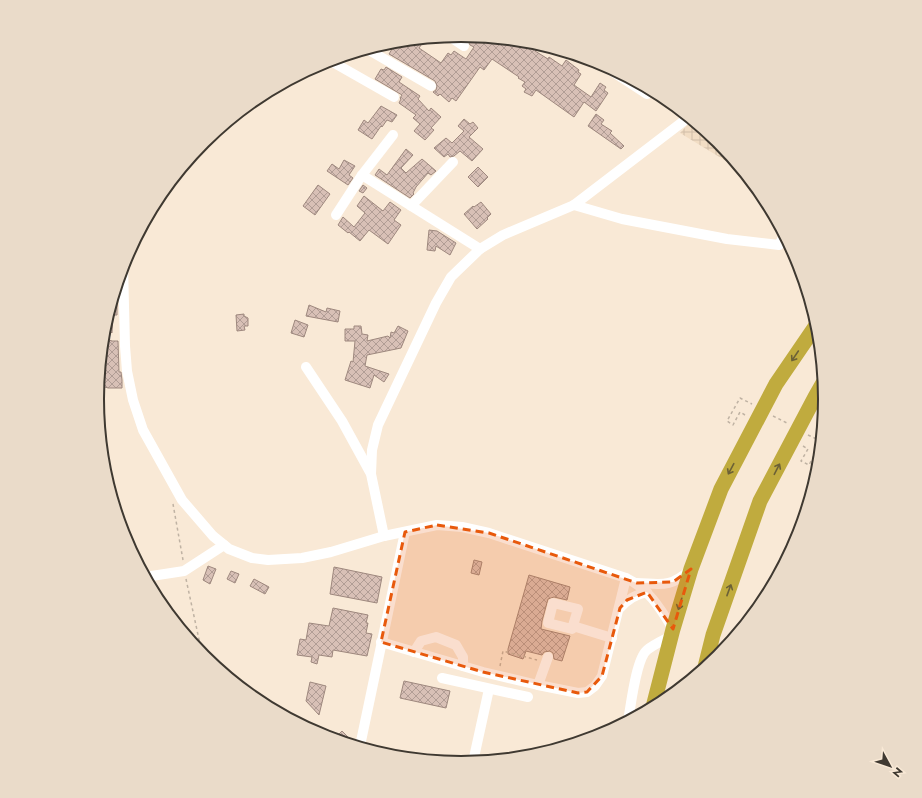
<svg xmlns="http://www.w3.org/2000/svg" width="922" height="798" font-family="Jost,sans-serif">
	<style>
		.industrial { fill: url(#industrial-grid) }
		.building { fill: url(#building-cross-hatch); stroke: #9e887e }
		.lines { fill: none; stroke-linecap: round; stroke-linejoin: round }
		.path { stroke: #bfb2a3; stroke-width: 1.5; stroke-dasharray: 3 3; stroke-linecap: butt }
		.minor { stroke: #fff; stroke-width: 10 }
		.highway { stroke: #c0ab3e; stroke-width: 15 }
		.oneway { stroke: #6c6136 }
		.marked { fill: #e8590c; fill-opacity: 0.2; stroke: #e8590c; stroke-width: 3; stroke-dasharray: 8 5; stroke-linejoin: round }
		.rim { fill: none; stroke: #3f3931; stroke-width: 2 }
	</style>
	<defs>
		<pattern id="industrial-grid" width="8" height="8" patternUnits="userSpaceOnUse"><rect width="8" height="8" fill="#f2ddc4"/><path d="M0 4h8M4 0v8" fill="none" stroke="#d1bea9"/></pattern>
		<pattern id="building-cross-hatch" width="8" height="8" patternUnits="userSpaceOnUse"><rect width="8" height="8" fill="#d8c0b6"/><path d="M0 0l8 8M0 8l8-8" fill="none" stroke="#b19d95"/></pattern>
	</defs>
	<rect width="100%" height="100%" fill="#f9e9d6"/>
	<path class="industrial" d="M692,120L719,142L744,172L680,133Z"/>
	<g class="building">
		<path d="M459,35L509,40L519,47L523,41L533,42L539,46L535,51L548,59L549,57L562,66L566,60L579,70L578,72L581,74L574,85L591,97L600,83L606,87L604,90L608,93L596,111L584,102L574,117L536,90L532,96L524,92L526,89L522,86L525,82L518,78L519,77L492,59L484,70L480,67L456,101L452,98L449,102L440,94L438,96L433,92L436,90L437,86L435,81L389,54L397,41L426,38L419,48L441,63L448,53L451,55L454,51L466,59L474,47L470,45L468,41Z"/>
		<path d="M386,67L402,77L399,82L420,96L418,99L429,111L431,108L441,117L431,128L434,130L425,140L414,131L420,124L413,118L416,115L399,103L401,99L400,98L402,95L375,79L381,69L384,70Z"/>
		<path d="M381,106L397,115L392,122L387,120L382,127L381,126L372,139L358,130L364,120L368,123Z"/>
		<path d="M596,114L604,120L601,124L612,131L610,133L624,146L621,149L588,126Z"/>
		<path d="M464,119L470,124L473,122L478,128L469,137L483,149L472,161L460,151L454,156L450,157L448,154L444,157L434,148L446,138L452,143L464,131L458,126Z"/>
		<path d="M406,149L413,155L401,168L406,173L422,159L436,171L431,175L428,173L416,187L413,193L414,194L410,198L375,175L379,169L387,175Z"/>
		<path d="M344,160L355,166L349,175L353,178L348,185L327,171L332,164L339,169Z"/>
		<path d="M478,167L488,177L478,187L468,177Z"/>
		<path d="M318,185L330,194L315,215L303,206Z"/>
		<path d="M363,185L367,188L363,193L359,191Z"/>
		<path d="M364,196L383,211L390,202L401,210L394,220L401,225L388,244L369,230L360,241L349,232L348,233L338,225L343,217L354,227L365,213L357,206Z"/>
		<path d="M481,202L491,214L487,218L488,219L477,229L464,214L473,206L474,207Z"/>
		<path d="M429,230L437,231L456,243L450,255L436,246L435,251L427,250Z"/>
		<path d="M115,291H117V315H113L112,333L109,330H104Z"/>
		<path d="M309,305L326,312L327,308L340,311L338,322L306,316Z"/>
		<path d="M244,314V316L248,318V326H244L245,330L237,331L236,315Z"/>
		<path d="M295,320L308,325L304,337L291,333Z"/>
		<path d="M354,326H361L362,334L368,335L367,341L388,336L390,338L391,332L394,333L398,326L408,331L401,348L367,355L365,366L389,374L384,382L374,375L370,388L345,380L351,361L353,362L355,341H345V329H354Z"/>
		<path d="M111,340V341H118L119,372H121L122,380V388H108L99,385L103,342H109Z"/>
		<path d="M474,560L482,562L479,575L471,573Z"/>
		<path d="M208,566L216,569L210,584L203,580Z"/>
		<path d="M334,567L382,577L377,603L330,594Z"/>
		<path d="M231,571L239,574L235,583L227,579Z"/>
		<path d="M529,575L570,587L567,600L554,597L548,599L542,621L541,629L570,636L562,661L554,659L553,653L550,651L544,652L542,655L526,651L523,659L508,654V649Z"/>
		<path d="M254,579L269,587L265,594L250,586Z"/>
		<path d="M333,608L368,615L366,623H368L366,633L372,634L367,656L333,650L332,657L319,655L317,664L311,662L312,657L297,655L300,639L306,640L309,623L329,626Z"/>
		<path d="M404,681L450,691L446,708L400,698Z"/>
		<path d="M310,682L326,686L319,715L306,701Z"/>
		<path d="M342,731L354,743V745L334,739Z"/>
	</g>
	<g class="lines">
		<g class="path">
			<path d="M745,415L740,412L733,425L727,421L740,398L752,404"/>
			<path d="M773,416L787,423"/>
			<path d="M808,435L821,441"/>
			<path d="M803,446L808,449L801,461L809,465L821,442"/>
			<path d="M173,504L183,560"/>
			<path d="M186,579L200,644L209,659L241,687"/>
			<path d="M500,666L503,651L537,660"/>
		</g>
		<g class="minor">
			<path d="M449,36L464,46"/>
			<path d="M367,49L431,86"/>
			<path d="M329,60L394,97"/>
			<path d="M598,62L647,94"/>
			<path d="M362,175L480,249"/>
			<path d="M574,205L622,219L727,239L779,245L784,236"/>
			<path d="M411,206L453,162"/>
			<path d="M336,215L362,175L393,135"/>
			<path d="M123,265L125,346L127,371L133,400L143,430L182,500L213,536L229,549L252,558L268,560L302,558L331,552L384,536L437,525L462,527L489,533L626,578C649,589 660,608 673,629"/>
			<path d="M103,336H106"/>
			<path d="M306,367L342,421L370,472"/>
			<path d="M384,536L371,474L372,450L378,425L436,303L451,277L480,249L503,235L574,205L689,117"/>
			<path d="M145,577L184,571L224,545"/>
			<path d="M637,583C662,584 670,588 690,570"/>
			<path d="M553,603L578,609L572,629L548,623Z"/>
			<path d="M620,608C628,599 635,595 647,592"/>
			<path d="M573,626L612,638"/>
			<path d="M381,642L483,672L538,685L578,693L587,692L595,686L602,676L626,578"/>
			<path d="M414,652L421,641L436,637L456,645L463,657V666"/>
			<path d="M442,678L528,697"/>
			<path d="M538,685L548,657"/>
			<path d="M628,721C631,705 636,659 647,650C654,644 664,640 671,636"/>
			<path d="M360,746L405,532"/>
			<path d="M473,762L489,689"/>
		</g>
		<g class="highway">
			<path d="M705,667L713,635L760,501L815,397L823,383"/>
			<path d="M653,707L673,629L691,569L721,489L776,384L817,324"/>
		</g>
	</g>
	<defs><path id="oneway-shaft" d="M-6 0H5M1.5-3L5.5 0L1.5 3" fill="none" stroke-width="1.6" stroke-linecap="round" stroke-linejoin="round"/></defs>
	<g class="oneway">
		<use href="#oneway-shaft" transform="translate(795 356) rotate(124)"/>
		<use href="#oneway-shaft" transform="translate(731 469) rotate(118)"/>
		<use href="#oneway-shaft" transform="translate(777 469) rotate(-63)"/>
		<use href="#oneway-shaft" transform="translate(729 590) rotate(-70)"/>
		<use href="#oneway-shaft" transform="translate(680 604) rotate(107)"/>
	</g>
	<path class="marked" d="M437,525L489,533L637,583L673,582L691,569L673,629L647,592L627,600L620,608L602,676L587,692L578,693L483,672L381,642L405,532Z"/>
	<path d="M0 0H922V798H0ZM104 399a357 357 0 1 1 714 0a357 357 0 1 1-714 0Z" fill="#eadbc9" fill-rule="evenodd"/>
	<path class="rim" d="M104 399a357 357 0 1 1 714 0a357 357 0 1 1-714 0Z"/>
	<g transform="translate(890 766) rotate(130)" stroke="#f9e9d6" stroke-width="3" paint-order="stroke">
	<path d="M0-3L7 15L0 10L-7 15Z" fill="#3f3931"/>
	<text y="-6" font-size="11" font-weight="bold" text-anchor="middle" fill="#3f3931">N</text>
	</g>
</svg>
